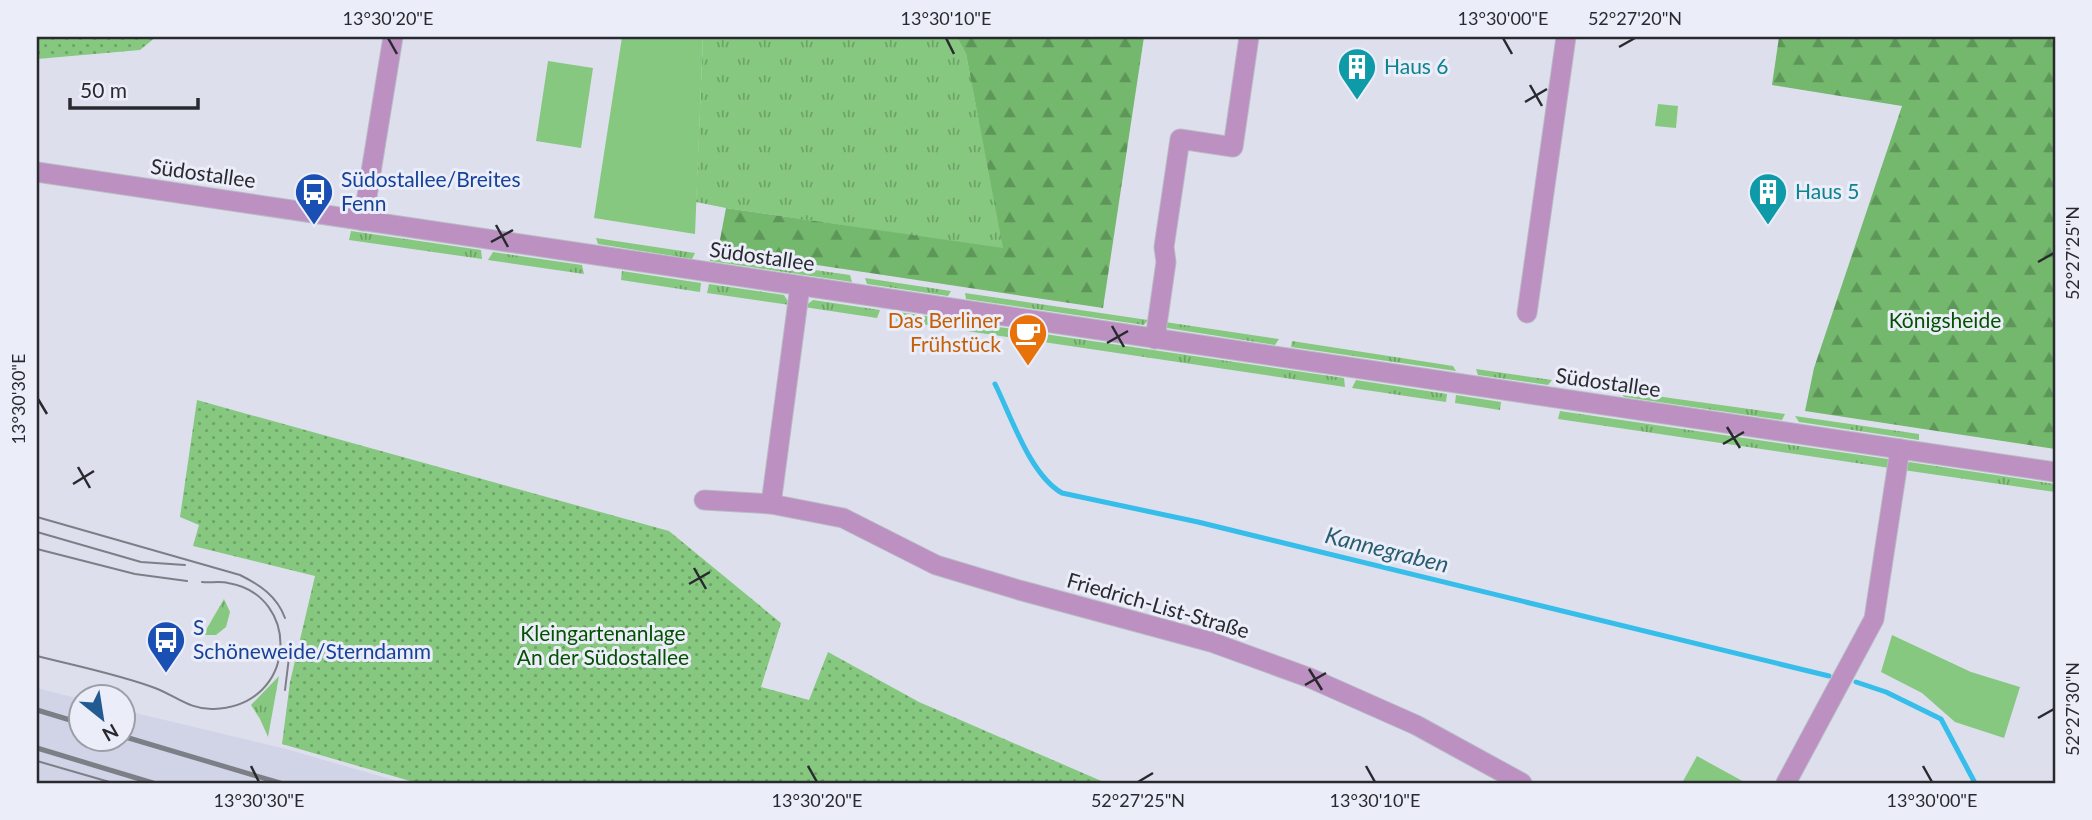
<svg xmlns="http://www.w3.org/2000/svg" width="2092" height="820" font-family="Lato,sans-serif">
	<style>
		.built { fill: #d0d4e6 }
		.grass { fill: url(#grass-tufts) }
		.forest { fill: url(#forest-firs) }
		.park { fill: #86c87f }
		.garden { fill: url(#garden-dots) }
		.lines { fill: none; stroke-linecap: round; stroke-linejoin: round }
		.stream { stroke: #36bdea; stroke-width: 5 }
		.minor-casing { stroke: #b9bcc6; stroke-width: 21 }
		.tertiary-casing { stroke: #b9bcc6; stroke-width: 21 }
		.minor { stroke: #bc90c1; stroke-width: 19 }
		.tertiary { stroke: #bc90c1; stroke-width: 19 }
		.tram { stroke: #7d7f87; stroke-width: 2 }
		.rail { stroke: #7d7f87; stroke-width: 5 }
		.ticks { fill: none; stroke: #292a2f; stroke-width: 2.5 }
		.labels { text-anchor: middle; stroke-width: 6; stroke-linejoin: round; paint-order: stroke }
		.culture-label { font-size: 21px; fill: #0d838f; stroke: #ebedf9; text-anchor: start }
		.street-label { font-size: 21px; fill: #292a2f; stroke: #ebedf9 }
		.transit-label { font-size: 21px; fill: #164399; stroke: #ebedf9; text-anchor: start }
		.food-label { font-size: 21px; fill: #c56008; stroke: #ebedf9; text-anchor: end }
		.park-label { font-size: 21px; fill: #045101; stroke: #ebedf9 }
		.water-label { font-size: 23px; font-style: italic; fill: #295d70; stroke: #ebedf9 }
		.neatline { fill: none; stroke: #292a2f; stroke-width: 2.5 }
		.ticks-label { font-size: 18px; text-anchor: middle; fill: #292a2f }
	</style>
	<defs>
		<pattern id="grass-tufts" width="24" height="20" patternUnits="userSpaceOnUse" patternTransform="scale(1.75)"><rect width="24" height="20" fill="#86c87f"/><path d="M3 7l-1-3M5 7V3M7 7l1-3M15 17l-1-3M17 17v-4M19 17l1-3" fill="none" stroke="#6ea368"/></pattern>
		<pattern id="forest-firs" width="22" height="20" patternUnits="userSpaceOnUse" patternTransform="scale(1.75)"><rect width="22" height="20" fill="#73b86c"/><path d="M5 1l3.5 6h-7zM16 11l3.5 6h-7z" fill="#5e9659"/></pattern>
		<pattern id="garden-dots" width="8" height="8" patternUnits="userSpaceOnUse" patternTransform="scale(1.75)"><rect width="8" height="8" fill="#86c87f"/><path d="M2 2h.1M6 6h.1" fill="none" stroke="#6ea368" stroke-width="1.8" stroke-linecap="round"/></pattern>
	</defs>
	<rect width="100%" height="100%" fill="#dde0ec"/>
	<path class="built" d="M37,688L80,699V740H122L123,710L286,749L404,783H37Z"/>
	<g class="grass">
		<path d="M703,37H957L966,54L1004,249L726,208L696,202Z"/>
		<path d="M351,231L481,250L482,259L349,240Z"/>
		<path d="M596,238L695,253L692,259L598,244Z"/>
		<path d="M493,252L582,265L584,274L488,260Z"/>
		<path d="M710,255L850,275L852,282L710,261Z"/>
		<path d="M622,271L701,283L700,292L621,280Z"/>
		<path d="M865,278L951,291L948,296L867,284Z"/>
		<path d="M709,284L784,295L790,305L707,293Z"/>
		<path d="M965,293L1148,320L1144,325L966,299Z"/>
		<path d="M813,300L880,310L877,318L804,307Z"/>
		<path d="M898,312L954,320L957,329L896,321Z"/>
		<path d="M1165,322L1279,339L1275,345L1167,328Z"/>
		<path d="M970,323L1013,329L1014,338L967,331Z"/>
		<path d="M1024,331L1344,378L1345,387L1023,339Z"/>
		<path d="M1292,341L1453,366L1456,371L1291,347Z"/>
		<path d="M1476,369L1552,380L1548,385L1478,375Z"/>
		<path d="M1356,380L1447,394L1446,402L1352,388Z"/>
		<path d="M1620,391L1785,414L1782,420L1624,397Z"/>
		<path d="M1456,395L1501,402L1500,410L1455,403Z"/>
		<path d="M1560,411L1888,459L1890,468L1558,419Z"/>
		<path d="M1795,416L1919,434V440L1799,422Z"/>
		<path d="M1909,462L2055,484V492L1903,470Z"/>
		<path d="M224,599L230,612L226,627L216,635H203Z"/>
		<path d="M279,676L268,737L260,719L251,705Z"/>
	</g>
	<g class="forest">
		<path d="M957,37H1144L1103,308L718,250L726,208L1003,248L966,54Z"/>
		<path d="M1779,37H2055V449L1805,411L1814,368L1902,106L1772,85Z"/>
	</g>
	<g class="park">
		<path d="M622,37H703L695,234L594,218Z"/>
		<path d="M548,61L593,68L581,148L536,141Z"/>
		<path d="M1658,104L1678,106L1676,128L1655,126Z"/>
		<path d="M1892,635L1971,672L2020,687L2004,738L1955,722L1922,693L1881,672Z"/>
		<path d="M1697,756L1746,783H1682Z"/>
	</g>
	<g class="garden">
		<path d="M37,37H156L140,50L37,59Z"/>
		<path d="M197,400L669,531L781,623L761,687L809,700L828,652L919,702L1106,783H417L282,744L290,682L315,576L193,546L199,525L180,517Z"/>
	</g>
	<g class="lines">
		<g class="stream">
			<path d="M995,384C1011,416 1030,475 1062,493L1198,522L1829,676"/>
			<path d="M1856,682L1886,692L1941,719L1975,783"/>
		</g>
		<g class="minor-casing">
			<g id="minor">
				<path d="M363,221L393,37"/>
				<path d="M800,286L771,504L843,518L936,565L1019,590L1211,642L1310,678L1416,725L1522,783"/>
				<path d="M1527,313L1566,37"/>
				<path d="M1155,339L1166,262L1164,247L1180,139L1233,147L1249,37"/>
				<path d="M704,500L771,504"/>
				<path d="M1786,783L1874,619L1900,449"/>
			</g>
		</g>
		<g class="tertiary-casing">
			<path id="tertiary" d="M37,172L2055,472"/>
		</g>
		<use href="#minor" class="minor"/>
		<use href="#tertiary" class="tertiary"/>
		<g class="tram">
			<path d="M37,517L240,575C260,585 277,596 285,618"/>
			<path d="M37,532L141,562L185,565"/>
			<path d="M37,549L135,574L187,581"/>
			<path d="M37,656C76,666 117,674 155,688C176,696 190,710 214,709C298,706 302,595 228,583C220,581 210,583 202,582"/>
			<path d="M285,690L291,641"/>
			<path d="M37,761L113,783"/>
		</g>
		<g class="rail">
			<path d="M37,710L80,723"/>
			<path d="M122,736L280,783"/>
			<path d="M37,748L153,783"/>
		</g>
	</g>
	<path class="ticks" d="M388,38L397,54M946,38L954,54M1503,38L1512,54M1619,47L1635,38M1530,85L1542,106M1525,102L1547,89M496,225L508,247M491,242L513,230M2038,262L2054,253M1112,326L1124,347M1107,343L1128,331M38,399L47,414M1727,427L1740,448M1723,444L1744,432M78,467L90,488M73,484L94,471M694,568L706,589M689,584L710,572M1309,669L1322,690M1305,685L1326,673M2038,718L2054,709M251,766L259,782M808,766L817,782M1366,766L1375,782M1923,766L1932,782M1138,782L1153,773"/>
	<defs>
		<g id="building-pin" transform="scale(2.0125)"><path d="M0 17L-7.5 6A9.5 9.5 0 1 1 7.5 6Z" fill="#0f9aa8" stroke="#ebedf9"/><path d="M-4-6H4V6H1V3H-1V6H-4ZM-2.5-4.3h1.7v1.8h-1.7ZM.8-4.3h1.7v1.8H.8ZM-2.5-1h1.7V.8h-1.7ZM.8-1h1.7V.8H.8Z" fill="#fff"/></g>
		<g id="bus-pin" transform="scale(2.0125)"><path d="M0 17L-7.5 6A9.5 9.5 0 1 1 7.5 6Z" fill="#1a4fb4" stroke="#ebedf9"/><path d="M-5-6H5V4H4V6H2V4H-2V6H-4V4H-5ZM-3.5-4V0h7V-4ZM-3.5 1.2v1.5H-2V1.2ZM2 1.2v1.5H3.5V1.2Z" fill="#fff"/></g>
		<g id="cafe-pin" transform="scale(2.0125)"><path d="M0 17L-7.5 6A9.5 9.5 0 1 1 7.5 6Z" fill="#e8710a" stroke="#ebedf9"/><path d="M-5.5-4.5H6V0H3Q3 3.5 0 3.5H-2.5Q-5.5 3.5-5.5 0ZM3-3.2v2h1.7v-2ZM-6 4.5H4V6H-6Z" fill="#fff"/></g>
	</defs>
	<g fill-rule="evenodd">
		<use href="#building-pin" x="1357" y="67"/>
		<use href="#bus-pin" x="314" y="192"/>
		<use href="#building-pin" x="1768" y="192"/>
		<use href="#cafe-pin" x="1028" y="333"/>
		<use href="#bus-pin" x="166" y="640"/>
	</g>
	<g class="labels">
		<g class="culture-label">
			<text x="1384" y="74">Haus 6</text>
			<text x="1795" y="199">Haus 5</text>
		</g>
		<g class="street-label">
			<text transform="translate(203 174) rotate(8)" y="7">Südostallee</text>
			<text transform="translate(762 257) rotate(8)" y="7">Südostallee</text>
			<text transform="translate(1608 383) rotate(8)" y="7">Südostallee</text>
			<text transform="translate(1158 606) rotate(16)" y="7">Friedrich-List-Straße</text>
		</g>
		<g class="transit-label">
			<text x="341" y="187">Südostallee/Breites<tspan x="341" dy="24">Fenn</tspan></text>
			<text x="193" y="635">S<tspan x="193" dy="24">Schöneweide/Sterndamm</tspan></text>
		</g>
		<g class="food-label">
			<text x="1001" y="328">Das Berliner<tspan x="1001" dy="24">Frühstück</tspan></text>
		</g>
		<g class="park-label">
			<text x="1945" y="328">Königsheide</text>
			<text x="603" y="641">Kleingartenanlage<tspan x="603" dy="24">An der Südostallee</tspan></text>
		</g>
		<g class="water-label">
			<text transform="translate(1387 550) rotate(14)" y="8">Kannegraben</text>
		</g>
	</g>
	<rect width="2092" height="820" fill="none" stroke="#ebedf9" stroke-width="77"/>
	<g transform="translate(102 718) rotate(150)"><circle r="33" fill="#ebedf9" stroke="#9d9fa8" stroke-width="2"/>
	<path d="M0-5L12 26L0 18L-12 26Z" fill="#225a92"/>
	<text y="-10" font-size="19" font-weight="bold" text-anchor="middle" fill="#292a2f">N</text>
	</g>
	<path d="M70 98v10h128v-10" fill="none" stroke="#292a2f" stroke-width="3.5"/>
	<text x="80" y="98" font-size="21" fill="#292a2f" stroke="#ebedf9" stroke-width="5" paint-order="stroke">50 m</text>
	<rect x="38" y="38" width="2016" height="744" class="neatline"/>
	<g class="ticks-label">
		<text x="388" y="25">13°30'20"E</text>
		<text x="946" y="25">13°30'10"E</text>
		<text x="1503" y="25">13°30'00"E</text>
		<text x="1635" y="25">52°27'20"N</text>
		<text transform="translate(2073 253) rotate(-90)" y="6">52°27'25"N</text>
		<text transform="translate(19 399) rotate(-90)" y="6">13°30'30"E</text>
		<text transform="translate(2073 709) rotate(-90)" y="6">52°27'30"N</text>
		<text x="259" y="807">13°30'30"E</text>
		<text x="817" y="807">13°30'20"E</text>
		<text x="1138" y="807">52°27'25"N</text>
		<text x="1375" y="807">13°30'10"E</text>
		<text x="1932" y="807">13°30'00"E</text>
	</g>
</svg>
